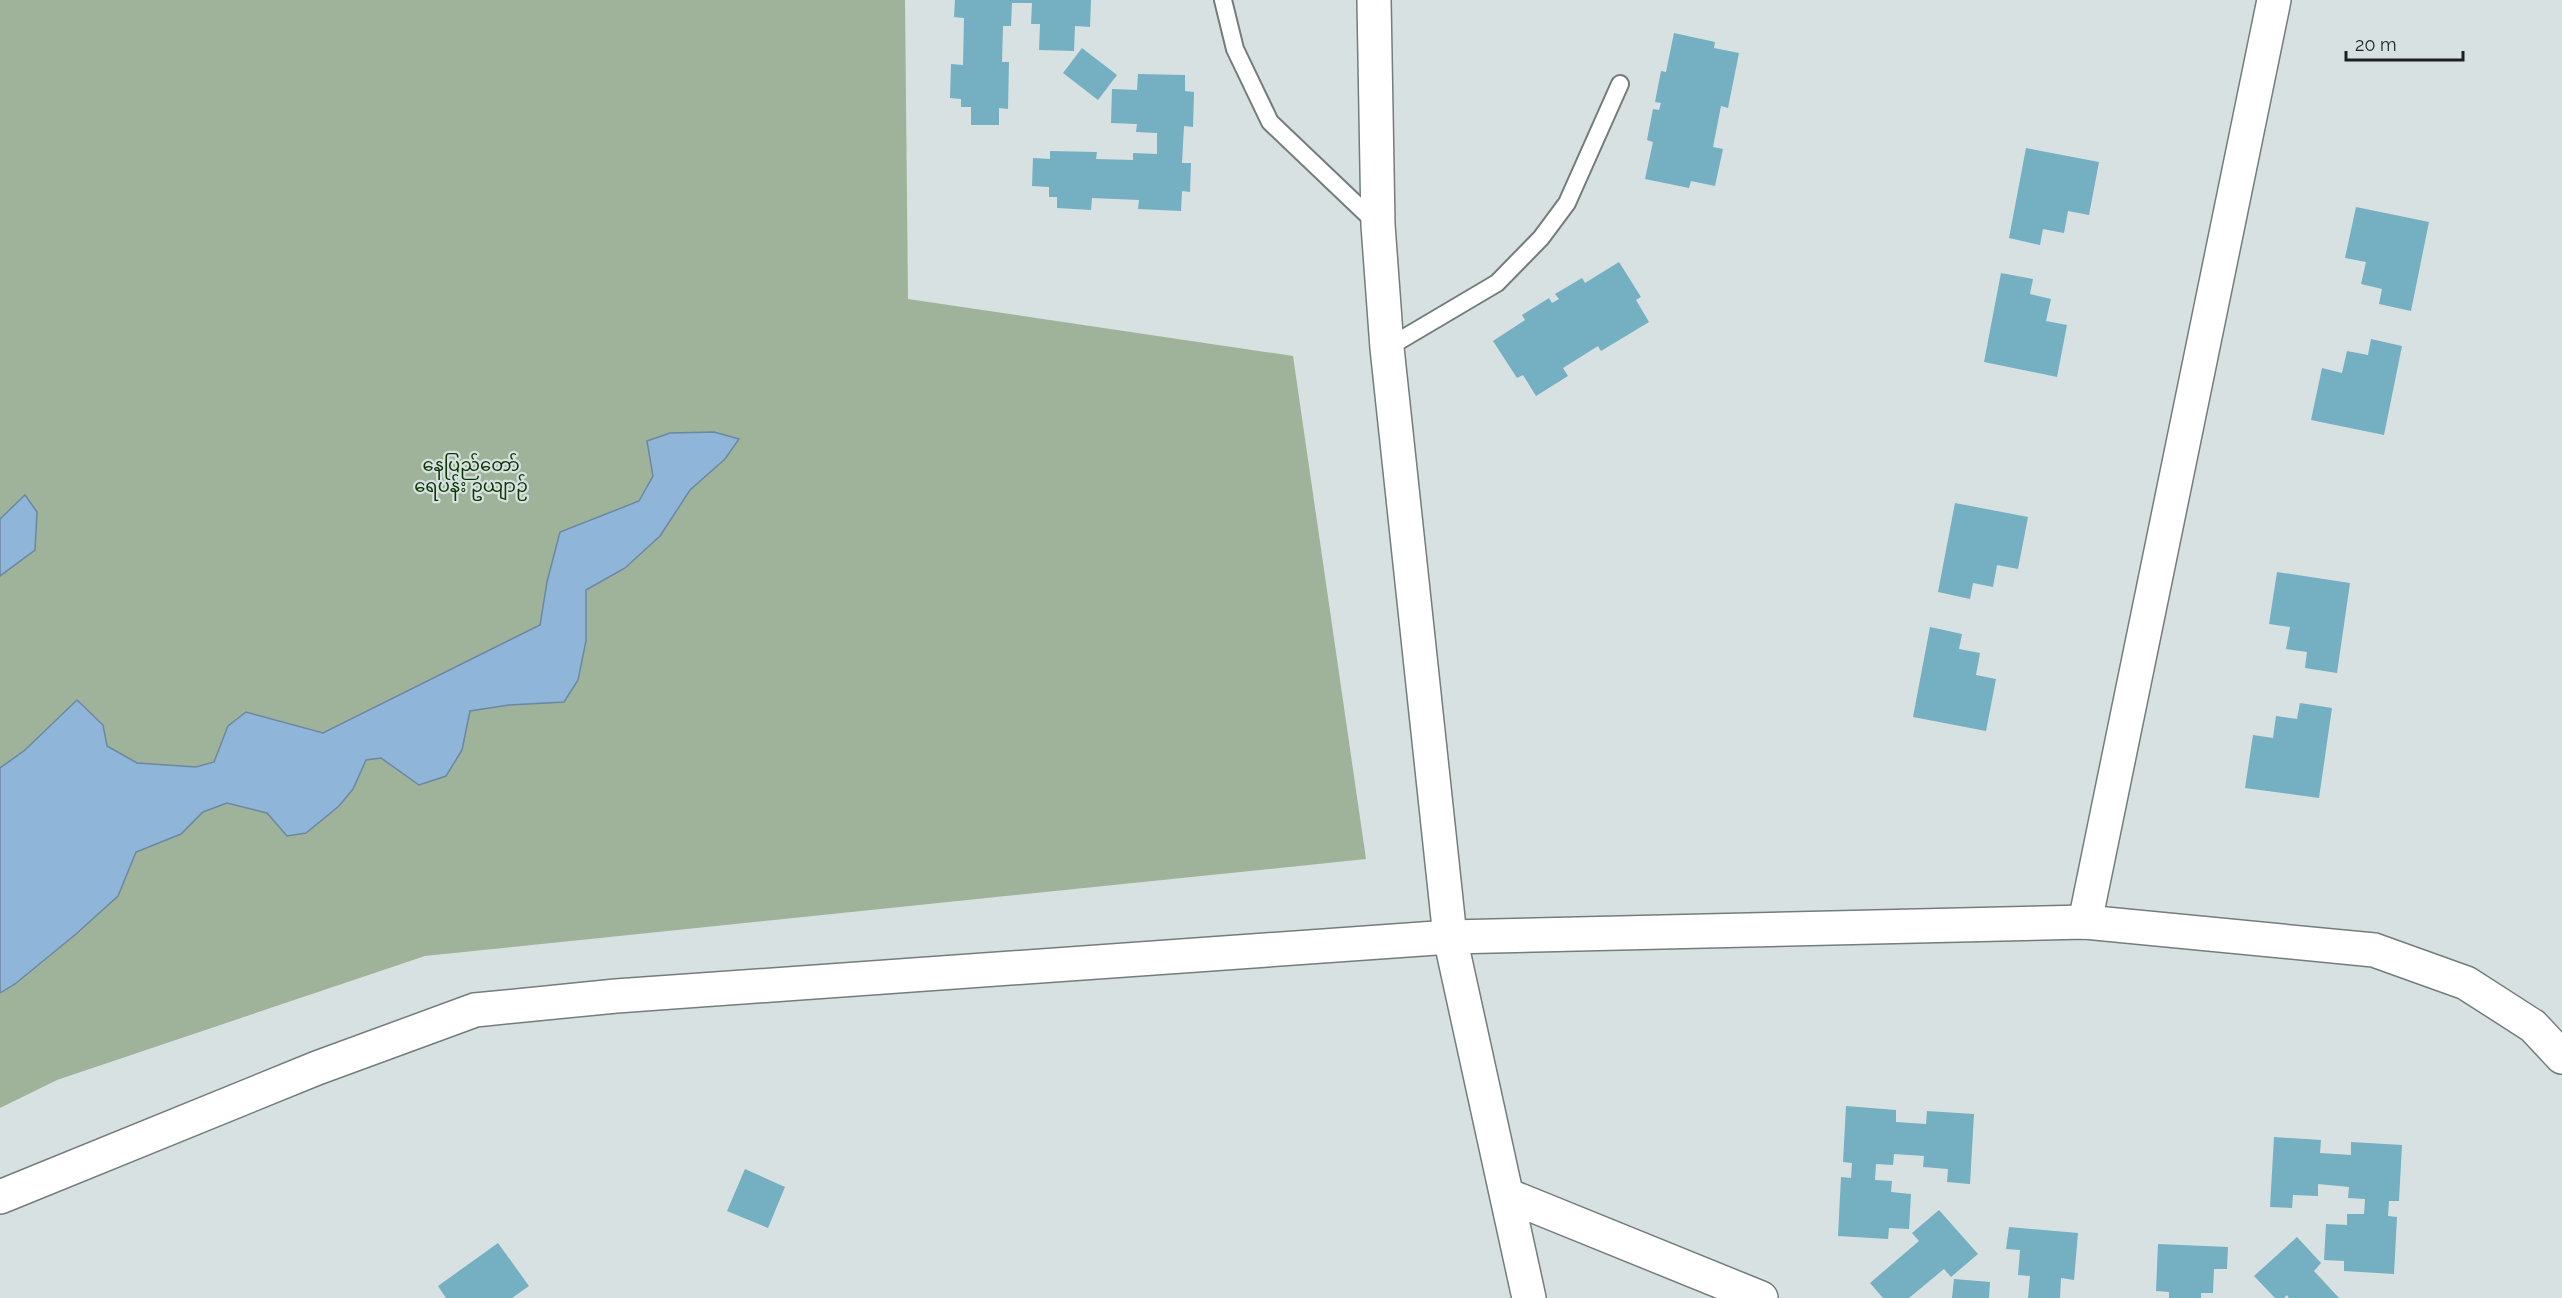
<svg xmlns="http://www.w3.org/2000/svg" width="2562" height="1298" font-family="Raleway,'Noto Sans Myanmar',sans-serif">
	<style>
		.green { fill: #9eb399 }
		.water { fill: #8fb5d9; stroke: #6c88a2; stroke-width: 1.5 }
		.building { fill: #75afc2 }
		.lines { fill: none; stroke-linecap: round; stroke-linejoin: round }
		.lane-casing { stroke: #747c7c; stroke-width: 20 }
		.street-casing { stroke: #747c7c; stroke-width: 36 }
		.lane { stroke: #fff; stroke-width: 16 }
		.street { stroke: #fff; stroke-width: 33 }
		.labels { text-anchor: middle; stroke-width: 4.5; stroke-linejoin: round; paint-order: stroke }
		.park-label { font-size: 18px; fill: #0b3800; stroke: #d7e1e1 }
	</style>
	<rect width="100%" height="100%" fill="#d7e1e1"/>
	<path class="green" d="M0,0H905L908,299L1293,356L1366,859L425,956L57,1080L0,1108Z"/>
	<g class="water">
		<path d="M714,432L739,439L725,459L690,490L660,536L625,568L586,590V641L578,680L564,702L509,705L470,711L462,750L446,776L419,785L381,758L366,760L353,789L339,806L306,833L287,836L267,813L227,803L203,812L181,834L136,852L118,896L76,934L15,984L0,993V768L25,750L77,700L103,725L107,746L137,763L196,767L214,762L228,726L246,712L323,733L540,625L547,582L560,532L639,501L653,476L647,441L670,433Z"/>
		<path d="M25,495L37,512L35,550L0,576V519Z"/>
	</g>
	<g class="building">
		<path d="M955,0H1091L1090,27L1075,26L1074,51L1039,50L1040,24H1031L1032,3H1012L1011,26H1003L1002,62H1009L1008,109L999,108V125H971V107H961V99L950,98L951,64L963,65L964,18L954,17Z"/>
		<path d="M1674,33L1715,42L1714,48L1739,53L1728,108L1721,106L1713,147L1723,149L1715,186L1691,181L1689,188L1645,179L1653,142L1647,140L1653,109L1659,110L1661,103L1655,102L1661,71L1666,72Z"/>
		<path d="M1082,48L1117,75L1098,100L1063,73Z"/>
		<path d="M1138,74L1185,75V91L1194,92L1193,127L1184,126L1182,163H1191L1190,192L1182,191L1181,211L1138,209L1139,200L1092,198L1091,210L1057,208V197H1049V187L1032,186L1033,158L1050,159V151L1097,152L1096,159L1133,160V153L1157,154V133L1136,132L1137,124L1111,123L1112,89L1137,90Z"/>
		<path d="M2026,148L2099,162L2089,215L2068,211L2064,233L2043,229L2040,245L2009,238Z"/>
		<path d="M2356,207L2429,222L2411,311L2379,304L2382,289L2361,284L2366,262L2345,258Z"/>
		<path d="M1619,262L1641,297L1636,300L1649,322L1601,351L1598,346L1563,368L1568,376L1536,396L1523,375L1517,378L1493,341L1525,320L1522,315L1549,298L1552,303L1559,299L1555,294L1582,278L1585,283Z"/>
		<path d="M2001,273L2033,279L2030,294L2051,299L2046,321L2067,325L2057,377L1984,362Z"/>
		<path d="M2371,339L2402,346L2384,435L2311,420L2322,368L2342,373L2347,351L2368,355Z"/>
		<path d="M1955,503L2028,517L2018,569L1997,565L1993,587L1973,583L1970,599L1938,592Z"/>
		<path d="M2277,572L2350,583L2337,673L2305,668L2307,652L2286,649L2290,627L2269,624Z"/>
		<path d="M1930,627L1962,634L1959,649L1980,653L1976,675L1996,679L1986,731L1913,717Z"/>
		<path d="M2300,703L2332,708L2319,798L2245,788L2253,735L2273,738L2276,716L2297,719Z"/>
		<path d="M1846,1106L1896,1110V1122L1926,1124L1927,1111L1974,1114L1970,1184L1947,1182L1948,1169L1923,1167L1924,1156L1894,1154L1893,1165L1876,1164L1875,1180L1892,1181L1891,1192L1911,1194L1909,1229L1889,1228L1888,1239L1838,1236L1841,1177L1851,1178L1852,1163L1843,1162Z"/>
		<path d="M2274,1137L2321,1140L2320,1153L2351,1155V1142L2402,1145L2399,1201H2389L2388,1216L2397,1217L2394,1274L2344,1271V1261L2324,1260L2326,1224L2347,1225V1214H2364L2365,1199L2348,1198L2349,1187L2318,1184V1196L2293,1195L2292,1208L2270,1207Z"/>
		<path d="M745,1169L785,1187L768,1228L727,1211Z"/>
		<path d="M1939,1210L1978,1254L1951,1277L1944,1269L1909,1298H1883L1870,1283L1919,1241L1912,1233Z"/>
		<path d="M2009,1227L2078,1233L2074,1280L2061,1278L2060,1298H2028L2030,1276L2018,1275L2020,1250L2006,1249Z"/>
		<path d="M2297,1237L2321,1263L2314,1271L2339,1298H2289L2287,1295L2284,1298H2275L2254,1276Z"/>
		<path d="M498,1243L529,1286L512,1298H446L438,1286Z"/>
		<path d="M2158,1244L2228,1247L2227,1269H2214L2213,1293H2201V1298H2169V1292L2156,1291Z"/>
		<path d="M1954,1279L1990,1282L1989,1298H1952Z"/>
	</g>
	<g class="lines">
		<g class="lane-casing">
			<g id="lane">
				<path d="M1223,0L1235,49L1270,122L1377,224"/>
				<path d="M1387,348L1497,283L1541,238L1567,203L1620,84"/>
			</g>
		</g>
		<g class="street-casing">
			<g id="street">
				<path d="M1374,0L1378,225L1387,348L1450,937L1529,1298"/>
				<path d="M2085,922L2274,0"/>
				<path d="M1507,1195L1761,1298"/>
				<path d="M0,1197L317,1068L475,1010L616,996L1450,937L2085,922L2374,950L2466,983L2533,1026L2562,1057"/>
			</g>
		</g>
		<use href="#lane" class="lane"/>
		<use href="#street" class="street"/>
	</g>
	<g class="labels">
		<g class="park-label">
			<text x="471" y="471">နေပြည်တော်<tspan x="471" dy="21">ရေပန်း ဥယျာဉ်</tspan></text>
		</g>
	</g>
	<path d="M2346 51v9h117v-9" fill="none" stroke="#1c2020" stroke-width="3"/>
	<text x="2355" y="51" font-size="18" fill="#1c2020" stroke="#d7e1e1" stroke-width="4.5" paint-order="stroke">20 m</text>
</svg>
